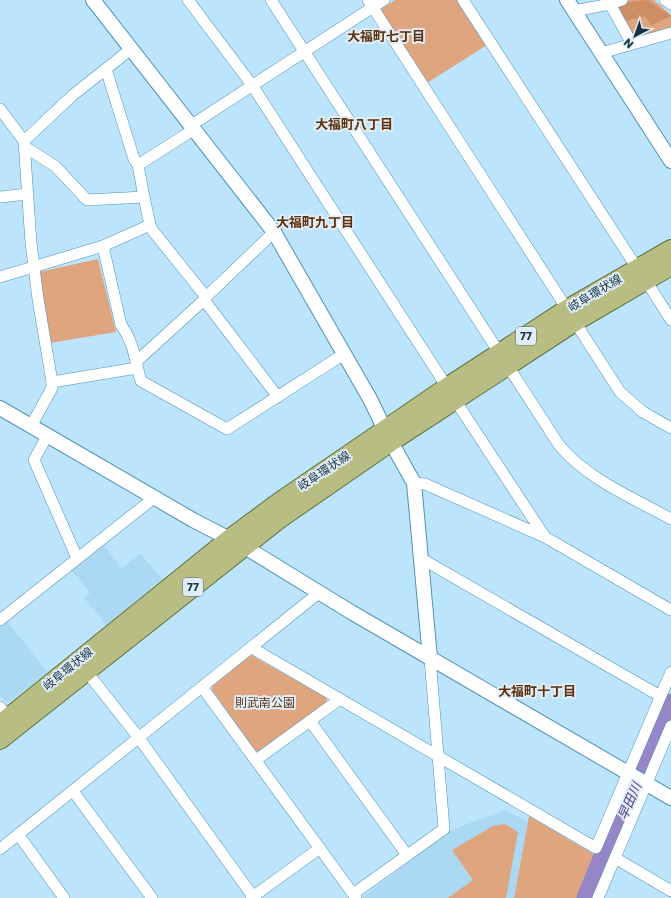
<svg xmlns="http://www.w3.org/2000/svg" width="671" height="898" font-family="Poppins,'Noto Sans JP',sans-serif">
	<style>
		.built { fill: #abd8f2 }
		.green { fill: #dea57f }
		.forest { fill: #cd8e64 }
		.lines { fill: none; stroke-linecap: round; stroke-linejoin: round }
		.river { stroke: #9686c7; stroke-width: 19 }
		.minor-casing { stroke: #4d91b7; stroke-width: 12 }
		.tertiary-casing { stroke: #4d91b7; stroke-width: 16 }
		.primary-casing { stroke: #5f7036; stroke-width: 20 }
		.minor { stroke: #fff; stroke-width: 11 }
		.tertiary { stroke: #fff; stroke-width: 14 }
		.primary { stroke: #b7bd83; stroke-width: 18 }
		.labels { text-anchor: middle; stroke-width: 4; stroke-linejoin: round; paint-order: stroke }
		.shield { fill: #e0edf6; stroke: #526a78; stroke-width: 1 }
		.shield-label { font-size: 11px; font-weight: bold; fill: #153242 }
		.street-label { font-size: 12px; fill: #153242; stroke: #e0edf6 }
		.park-label { font-size: 12px; fill: #5d3312; stroke: #e0edf6 }
		.neighbourhood-label { font-size: 13px; font-weight: bold; fill: #5c2f0b; stroke: #e0edf6 }
		.water-label { font-size: 13px; font-style: italic; fill: #523a88; stroke: #e0edf6 }
	</style>
	<rect width="100%" height="100%" fill="#bce5fd"/>
	<g class="built">
		<path d="M103,544L122,568L140,553L162,579L106,625L84,598L90,593L71,570Z"/>
		<path d="M7,621L47,672L9,702L5,701L0,696V626Z"/>
		<path d="M505,810L528,822L514,898H362L449,831Z"/>
	</g>
	<g class="green">
		<path d="M395,0H458L487,45L427,83L382,12V8Z"/>
		<path d="M623,0H654L671,15V30L631,44L607,4Z"/>
		<path d="M98,259L116,332L50,343L39,272Z"/>
		<path d="M251,655L326,697L327,702L259,752L255,750L212,690V686Z"/>
		<path d="M529,816L595,855L578,898H514Z"/>
		<path d="M505,824L518,832L506,898H448L473,880L452,850L493,826Z"/>
	</g>
	<path class="forest" d="M648,0L671,16L651,25L645,16L618,23L609,4Z"/>
	<g class="lines">
		<path class="river" d="M586,898L606,849L671,703"/>
		<g class="minor-casing">
			<g id="minor">
				<path d="M188,0L252,85L447,387"/>
				<path d="M271,0L559,445C587,479 633,498 671,519"/>
				<path d="M368,0L567,309"/>
				<path d="M463,0L637,268"/>
				<path d="M665,0L671,4"/>
				<path d="M610,4L622,0"/>
				<path d="M574,11L610,4L632,44"/>
				<path d="M601,53L671,33"/>
				<path d="M106,69L134,159L138,165"/>
				<path d="M0,109L24,141L31,243L38,299L52,382"/>
				<path d="M190,126L384,0"/>
				<path d="M24,141L73,95L131,49"/>
				<path d="M25,147L55,166L87,200L144,197L150,225L153,231L206,297L204,300L278,397"/>
				<path d="M0,197L28,194"/>
				<path d="M144,197L138,165L193,130"/>
				<path d="M103,246L150,225"/>
				<path d="M0,277L103,246L121,325C134,342 135,361 141,381L227,429L344,354"/>
				<path d="M645,279L671,320"/>
				<path d="M206,297L274,232"/>
				<path d="M575,322L620,392L643,412L671,428"/>
				<path d="M137,361L204,300"/>
				<path d="M455,400L545,537"/>
				<path d="M31,426L52,388V382L137,368"/>
				<path d="M47,436L34,460L77,558"/>
				<path d="M414,483L425,484L545,537L671,610"/>
				<path d="M422,559L660,696"/>
				<path d="M0,620L155,497"/>
				<path d="M252,648L596,848L671,672"/>
				<path d="M86,671L139,738L254,898"/>
				<path d="M202,687L356,898"/>
				<path d="M0,707L8,717"/>
				<path d="M310,721L407,855"/>
				<path d="M256,760L340,699"/>
				<path d="M73,791L152,898"/>
				<path d="M18,834L64,898"/>
				<path d="M0,849L320,592"/>
				<path d="M615,858L671,891"/>
				<path d="M353,894L444,829L430,658"/>
				<path d="M251,898L320,848"/>
				<path d="M598,898L671,726"/>
			</g>
		</g>
		<g class="tertiary-casing">
			<g id="tertiary">
				<path d="M93,0L274,232L370,399L391,442L414,483L430,658"/>
				<path d="M567,0L671,161"/>
				<path d="M0,408L193,520L245,547L351,612L671,798"/>
			</g>
		</g>
		<g class="primary-casing">
			<g id="primary">
				<path d="M0,724L229,539L279,502L447,387L567,309L671,249"/>
				<path d="M0,740L281,518L391,442L575,322L671,266"/>
			</g>
		</g>
		<use href="#minor" class="minor"/>
		<use href="#tertiary" class="tertiary"/>
		<use href="#primary" class="primary"/>
	</g>
	<g class="labels">
		<g class="shield">
			<rect x="516" y="327" width="20" height="18" rx="3"/>
			<rect x="183" y="578" width="20" height="18" rx="3"/>
		</g>
		<g class="shield-label">
			<text x="526" y="340">77</text>
			<text x="193" y="591">77</text>
		</g>
		<g class="street-label">
			<text transform="translate(595 293) rotate(-31)" y="4">岐阜環状線</text>
			<text transform="translate(324 471) rotate(-34)" y="4">岐阜環状線</text>
			<text transform="translate(68 669) rotate(-39)" y="4">岐阜環状線</text>
		</g>
		<g class="park-label">
			<text x="265" y="707">則武南公園</text>
		</g>
		<g class="neighbourhood-label">
			<text x="386" y="41">大福町七丁目</text>
			<text x="354" y="129">大福町八丁目</text>
			<text x="315" y="227">大福町九丁目</text>
			<text x="537" y="696">大福町十丁目</text>
		</g>
		<g class="water-label">
			<text transform="translate(629 801) rotate(-66)" y="5">早田川</text>
		</g>
	</g>
	<g transform="translate(635 36) rotate(221)" stroke="#e0edf6" stroke-width="3" paint-order="stroke">
	<path d="M0-3L7 15L0 10L-7 15Z" fill="#153242"/>
	<text y="-6" font-size="11" font-weight="bold" text-anchor="middle" fill="#153242">N</text>
	</g>
</svg>
